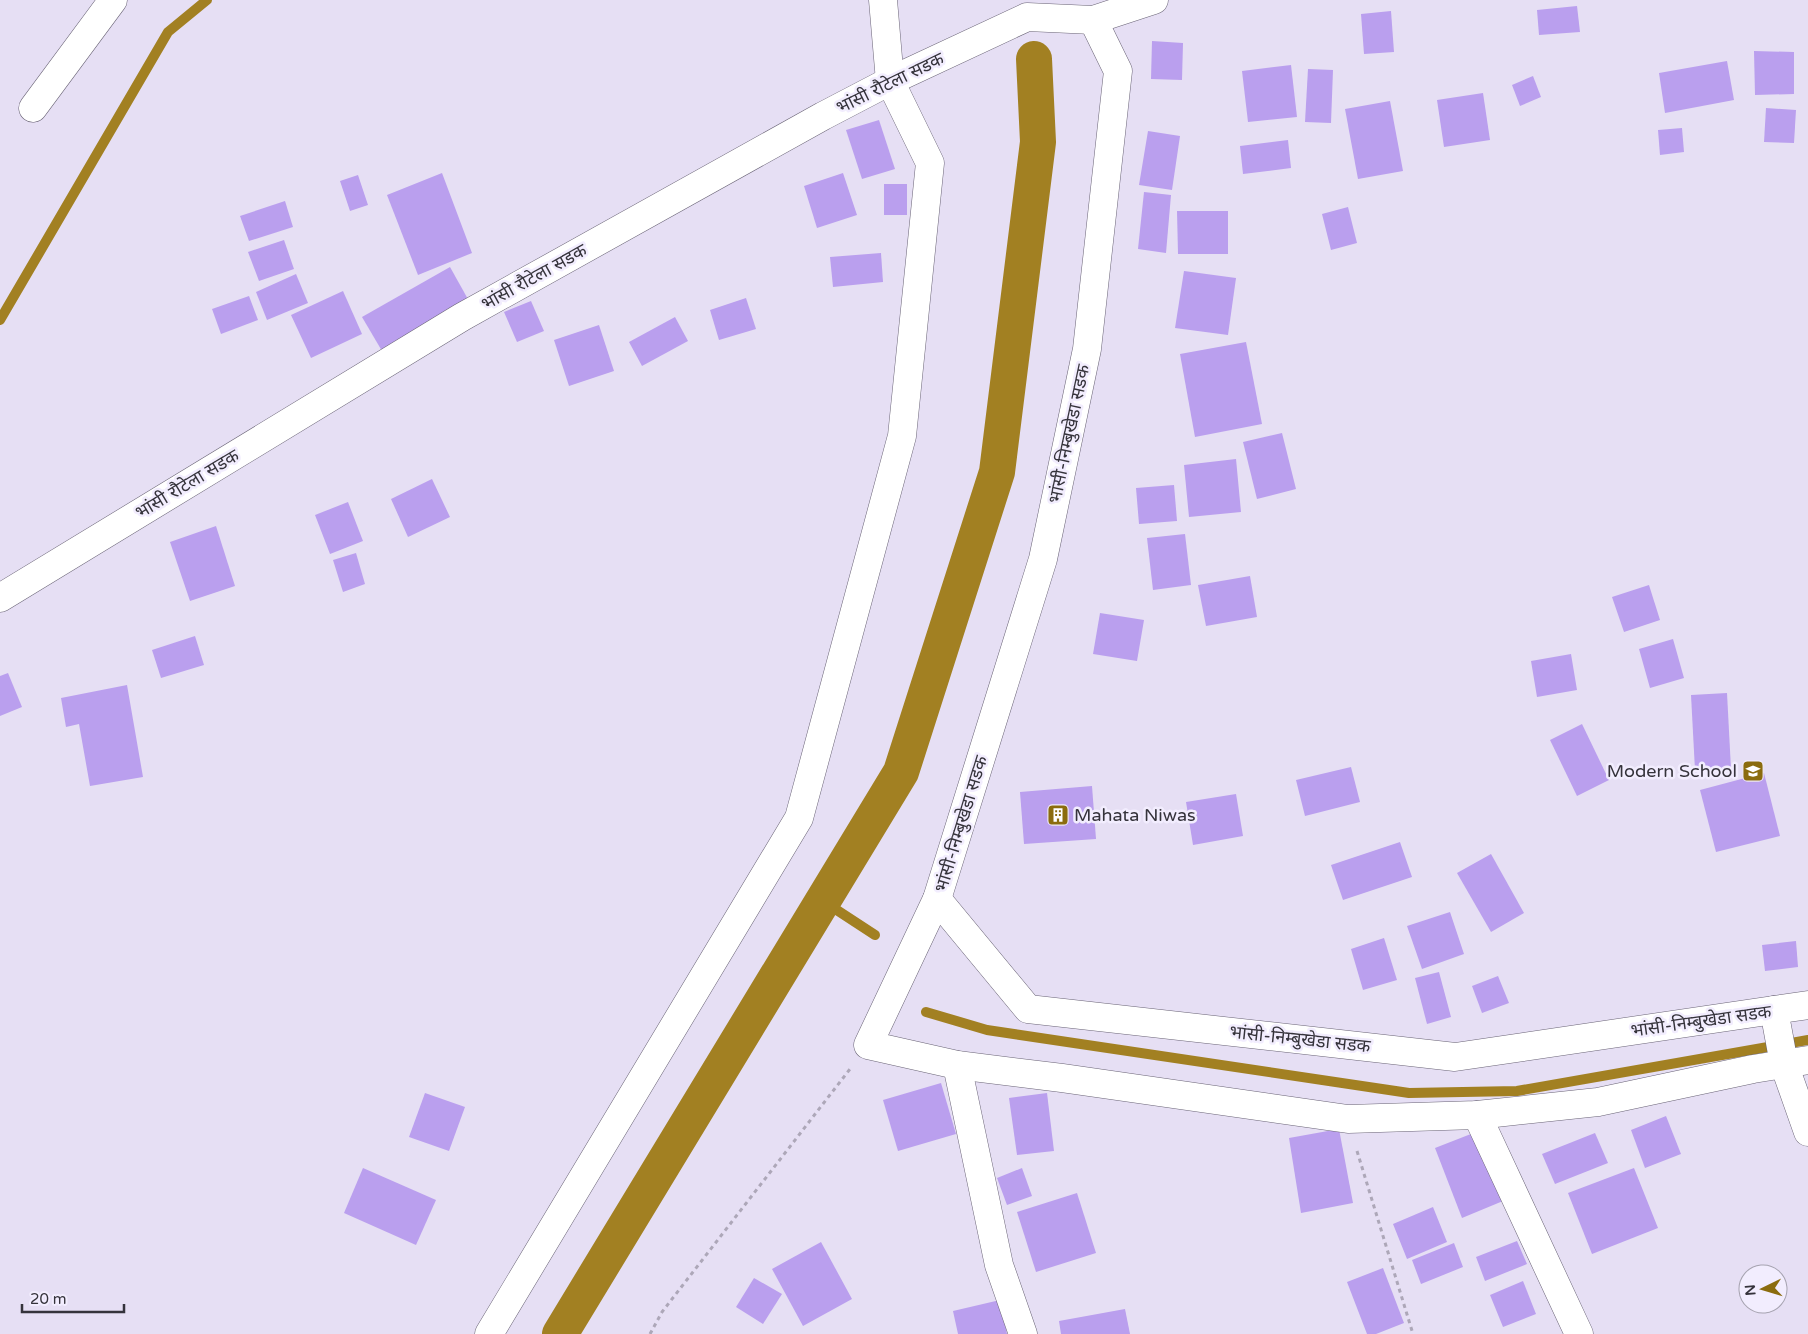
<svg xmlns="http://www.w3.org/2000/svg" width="1808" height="1334" font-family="'Varela Round','Noto Sans Devanagari',sans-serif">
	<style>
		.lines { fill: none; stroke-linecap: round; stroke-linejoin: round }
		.stream { stroke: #a28022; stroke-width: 10 }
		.canal { stroke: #a28022; stroke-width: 36 }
		.building { fill: #ba9fee }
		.street-casing { stroke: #6a6476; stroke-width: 29 }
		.path { stroke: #ada7b8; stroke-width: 3; stroke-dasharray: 4 4; stroke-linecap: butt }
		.street { stroke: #fff; stroke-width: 28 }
		.labels { text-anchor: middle; stroke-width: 5; stroke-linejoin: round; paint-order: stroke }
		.street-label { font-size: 18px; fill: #35333b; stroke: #f2edfe }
		.poi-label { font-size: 18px; fill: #35333b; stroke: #f2edfe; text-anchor: end }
	</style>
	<rect width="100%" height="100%" fill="#e6dff4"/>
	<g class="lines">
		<g class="stream">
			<path d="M0,320L168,32L207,0"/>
			<path d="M823,901L875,935"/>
			<path d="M926,1012L987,1030L1409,1093L1517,1091L1808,1040"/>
		</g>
		<path class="canal" d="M560,1334L901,772L997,472L1038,142L1034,59"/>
	</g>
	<g class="building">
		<path d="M1577,6L1580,32L1539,35L1537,10Z"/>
		<path d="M1391,11L1394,52L1364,54L1361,14Z"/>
		<path d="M1152,41L1183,43L1182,80L1151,79Z"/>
		<path d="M1754,51L1794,52V94L1755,95Z"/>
		<path d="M1727,61L1734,100L1665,113L1659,73Z"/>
		<path d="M1291,65L1297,117L1248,122L1242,71Z"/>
		<path d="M1308,69L1333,70L1331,123L1305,122Z"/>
		<path d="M1533,76L1541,97L1520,106L1512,85Z"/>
		<path d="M1483,93L1490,140L1444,147L1437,100Z"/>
		<path d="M1390,101L1403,171L1358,179L1345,109Z"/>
		<path d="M1766,108L1796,110L1794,143L1764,142Z"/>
		<path d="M879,120L895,169L862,179L846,130Z"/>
		<path d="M1682,128L1684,152L1660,155L1658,130Z"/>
		<path d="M1148,131L1180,136L1172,190L1139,185Z"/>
		<path d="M1288,140L1291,168L1243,174L1240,146Z"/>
		<path d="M442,173L472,253L418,275L387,195Z"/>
		<path d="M843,173L857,215L817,228L804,186Z"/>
		<path d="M358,175L368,205L350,211L340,181Z"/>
		<rect x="884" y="184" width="23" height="31"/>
		<path d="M1144,192L1171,195L1166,253L1138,249Z"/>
		<path d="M285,201L293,227L249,241L240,216Z"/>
		<path d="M1348,207L1357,243L1331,250L1322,214Z"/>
		<path d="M1177,211H1228V254H1178Z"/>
		<path d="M284,240L294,269L259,281L248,252Z"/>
		<path d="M881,253L883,282L833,287L830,257Z"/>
		<path d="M450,267L469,301L382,351L362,317Z"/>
		<path d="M1184,271L1236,278L1228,335L1175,328Z"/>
		<path d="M296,274L308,303L267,320L256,292Z"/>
		<path d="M343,291L362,334L311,358L291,315Z"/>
		<path d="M249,296L258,320L221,334L212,309Z"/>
		<path d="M746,298L756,329L719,340L710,310Z"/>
		<path d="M531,301L544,331L517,342L504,312Z"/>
		<path d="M675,317L688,341L642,366L629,342Z"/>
		<path d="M599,325L614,371L569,386L554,340Z"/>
		<path d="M1246,342L1262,424L1195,437L1180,354Z"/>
		<path d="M1282,433L1296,489L1257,499L1243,442Z"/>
		<path d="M1236,459L1241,512L1189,517L1184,465Z"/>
		<path d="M432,479L450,517L408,537L391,499Z"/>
		<path d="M1174,485L1177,521L1139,524L1136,488Z"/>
		<path d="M348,502L363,541L330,554L315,515Z"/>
		<path d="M216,526L235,586L190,601L170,542Z"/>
		<path d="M1185,534L1191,585L1153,590L1147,538Z"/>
		<path d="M356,553L365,584L343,592L333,560Z"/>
		<path d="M1250,576L1257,617L1206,626L1198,585Z"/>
		<path d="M1649,585L1660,620L1624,632L1612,597Z"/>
		<path d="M1100,613L1144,620L1137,661L1093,654Z"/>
		<path d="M195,636L204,665L161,678L152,650Z"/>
		<path d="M1673,639L1684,678L1650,688L1639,649Z"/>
		<path d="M1571,654L1577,690L1537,697L1531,661Z"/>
		<path d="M8,673L22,707L0,716V676Z"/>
		<path d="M127,685L143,777L90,786L79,724L66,727L61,698Z"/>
		<path d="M1727,693L1731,769L1695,770L1691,695Z"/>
		<path d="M1582,724L1609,780L1577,796L1550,740Z"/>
		<path d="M1351,767L1360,802L1305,816L1296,780Z"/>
		<path d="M1764,773L1780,836L1716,852L1700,790Z"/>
		<path d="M1092,786L1096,839L1024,844L1020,792Z"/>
		<path d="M1236,794L1243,836L1193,845L1186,802Z"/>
		<path d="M1400,842L1412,877L1343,900L1331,865Z"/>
		<path d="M1491,854L1524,913L1491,932L1457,873Z"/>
		<path d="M1450,912L1464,954L1422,969L1407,926Z"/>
		<path d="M1384,938L1397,980L1363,990L1351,949Z"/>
		<path d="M1796,941L1798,967L1765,971L1762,945Z"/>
		<path d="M1439,972L1451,1017L1427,1024L1415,978Z"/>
		<path d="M1498,976L1509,1003L1482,1013L1472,986Z"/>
		<path d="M941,1083L956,1134L898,1151L883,1100Z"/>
		<path d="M425,1093L465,1107L449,1151L409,1137Z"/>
		<path d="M1047,1093L1054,1151L1017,1155L1009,1098Z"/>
		<path d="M1666,1116L1681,1154L1645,1168L1631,1130Z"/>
		<path d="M1339,1129L1353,1203L1301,1213L1289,1138Z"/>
		<path d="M1476,1132L1503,1201L1462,1218L1435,1148Z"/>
		<path d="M1595,1133L1608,1163L1555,1184L1542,1154Z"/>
		<path d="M363,1168L436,1200L416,1245L344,1213Z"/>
		<path d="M1022,1168L1032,1196L1007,1205L997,1178Z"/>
		<path d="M1634,1168L1658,1228L1592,1254L1568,1193Z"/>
		<path d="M1077,1193L1096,1253L1036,1272L1017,1212Z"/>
		<path d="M1433,1207L1447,1242L1407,1259L1393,1224Z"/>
		<path d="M1517,1241L1527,1264L1485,1281L1476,1257Z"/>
		<path d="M821,1242L852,1299L803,1326L772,1269Z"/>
		<path d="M1454,1243L1463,1267L1421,1284L1412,1260Z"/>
		<path d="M1383,1268L1404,1323L1376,1334H1367L1347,1282Z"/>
		<path d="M754,1278L782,1294L763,1324L736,1307Z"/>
		<path d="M1523,1281L1536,1314L1503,1327L1490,1295Z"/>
		<path d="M1000,1300L1007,1334H958L953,1311Z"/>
		<path d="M1125,1309L1130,1334H1061L1059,1321Z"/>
	</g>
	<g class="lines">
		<g class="street-casing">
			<g id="street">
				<path d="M1093,20L1118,71L1087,349L1043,559L937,899L868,1045L957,1065L1062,1078L1348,1119L1477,1115L1598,1102L1753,1069L1808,1060"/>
				<path d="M33,108L113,0"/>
				<path d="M0,598L462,317L823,116L890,81L1027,17L1093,20L1154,0"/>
				<path d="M937,899L1028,1009L1455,1057L1808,1005"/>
				<path d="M1774,1010L1784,1064L1808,1132"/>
				<path d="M957,1065L999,1265L1023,1334"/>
				<path d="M1477,1115L1579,1334"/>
				<path d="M489,1334L799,818L902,436L930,163L890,81L883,0"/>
			</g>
		</g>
		<g class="path">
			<path d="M1357,1151L1413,1334"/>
			<path d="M650,1334L662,1312L850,1069"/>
		</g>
		<use href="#street" class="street"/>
	</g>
	<defs>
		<g id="school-square" transform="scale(1.125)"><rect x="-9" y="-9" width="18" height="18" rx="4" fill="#8b6c0e" stroke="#f2edfe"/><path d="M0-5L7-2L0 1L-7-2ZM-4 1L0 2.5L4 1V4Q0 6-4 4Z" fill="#fff"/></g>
		<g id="building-square" transform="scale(1.125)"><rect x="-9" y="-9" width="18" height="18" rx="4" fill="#8b6c0e" stroke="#f2edfe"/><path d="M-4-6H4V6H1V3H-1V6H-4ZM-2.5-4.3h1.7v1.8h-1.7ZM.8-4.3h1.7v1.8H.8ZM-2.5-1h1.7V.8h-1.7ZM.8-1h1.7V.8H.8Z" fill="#fff"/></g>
	</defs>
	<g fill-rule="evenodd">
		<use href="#school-square" x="1753" y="771"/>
		<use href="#building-square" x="1058" y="815"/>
	</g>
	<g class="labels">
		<g class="street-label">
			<text transform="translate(890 83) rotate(-26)" y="6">भांसी रौटेला सडक</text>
			<text transform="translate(534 277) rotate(-29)" y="6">भांसी रौटेला सडक</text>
			<text transform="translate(1069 434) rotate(-78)" y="6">भांसी-निम्बुखेडा सडक</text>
			<text transform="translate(187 484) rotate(-31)" y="6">भांसी रौटेला सडक</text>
			<text transform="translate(961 824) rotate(-73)" y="6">भांसी-निम्बुखेडा सडक</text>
			<text transform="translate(1701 1021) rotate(-8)" y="6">भांसी-निम्बुखेडा सडक</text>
			<text transform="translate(1300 1039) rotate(6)" y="6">भांसी-निम्बुखेडा सडक</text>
		</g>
		<g class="poi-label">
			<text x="1737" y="777">Modern School</text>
			<text x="1074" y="821" text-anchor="start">Mahata Niwas</text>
		</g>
	</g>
	<g transform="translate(1763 1289) rotate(265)"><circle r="24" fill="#f2edfe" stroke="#a6a3b0"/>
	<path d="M0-4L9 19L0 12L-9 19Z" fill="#8b6c0e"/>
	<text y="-8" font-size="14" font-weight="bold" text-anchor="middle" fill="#35333b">N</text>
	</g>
	<path d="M22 1304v8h102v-8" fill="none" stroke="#35333b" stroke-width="2.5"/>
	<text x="30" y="1304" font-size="15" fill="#35333b" stroke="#f2edfe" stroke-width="4" paint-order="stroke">20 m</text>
</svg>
